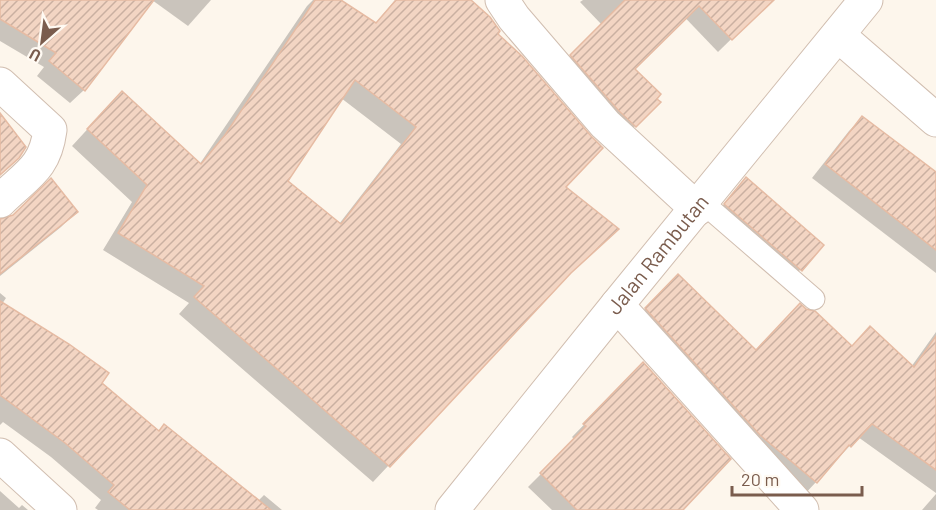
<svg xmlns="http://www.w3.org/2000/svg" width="936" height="510" font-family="Barlow,sans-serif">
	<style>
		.shadow { fill: #0003; fill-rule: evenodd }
		.building { fill: url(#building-hatch); stroke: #e6bba3; stroke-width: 1.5; fill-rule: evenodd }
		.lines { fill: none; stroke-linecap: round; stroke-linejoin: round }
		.service-casing { stroke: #d1beb0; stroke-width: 23 }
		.minor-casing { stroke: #d1beb0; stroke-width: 35 }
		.tertiary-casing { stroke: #d1beb0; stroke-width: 35 }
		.service { stroke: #fff; stroke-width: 21 }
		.minor { stroke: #fff; stroke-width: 33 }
		.tertiary { stroke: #fff; stroke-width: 33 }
		.labels { text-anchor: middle; stroke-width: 4.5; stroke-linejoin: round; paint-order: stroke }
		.street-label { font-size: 21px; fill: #7a5c4d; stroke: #fffaf3 }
	</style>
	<defs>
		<pattern id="building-hatch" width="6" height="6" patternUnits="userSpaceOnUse" patternTransform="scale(1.5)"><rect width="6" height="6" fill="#f3d5c3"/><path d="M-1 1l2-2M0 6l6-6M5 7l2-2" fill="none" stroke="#cab0a1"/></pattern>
	</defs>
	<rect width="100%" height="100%" fill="#fdf6ec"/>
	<g class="shadow">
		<path d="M0,0H152L84,90L70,103L37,76L44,67L0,41Z"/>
		<path d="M152,0H211L188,26Z"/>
		<path d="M313,0H338L375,24L395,0H469L496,34L564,188L561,282L373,482L179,314L189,303L103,250L132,202L72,146L106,109L199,165L307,6ZM341,98L401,144L339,224L286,181Z"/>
		<path d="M583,0H652L633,69L659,102L623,138L559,68L602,25L580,2Z"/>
		<path d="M676,0H753L762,9L718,52L672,4Z"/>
		<path d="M862,118L936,174V273L812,178L849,131Z"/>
		<path d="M746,179L822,246L788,283L712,218Z"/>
		<path d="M76,212L61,227L0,276V221Z"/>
		<path d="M678,276L755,352L851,347L911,367L936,332V493L858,437L803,496L632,322Z"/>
		<path d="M0,293L6,298L2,304L158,432L258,501L264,495L282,510H98L95,508L101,500L51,457L3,422L0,425Z"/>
		<path d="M643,364L681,510H552L528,487L575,440L572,437Z"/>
		<path d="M0,491L19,508L22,505L28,510H0Z"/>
		<path d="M936,494V510H922Z"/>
	</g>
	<g class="building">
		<path d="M0,0H154L85,91L49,61L56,53L0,19Z"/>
		<path d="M315,0H341L376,23L396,0H471L490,17L500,31L498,34L522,56L591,136L603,148L566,187L619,229L571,273L390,467L194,297L204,286L118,233L147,185L87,129L122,91L201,164L225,135ZM355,80L416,127L341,224L288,181Z"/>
		<path d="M625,0H774L732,40L699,6L635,69L661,94L657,99L661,102L636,127L619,111L570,55Z"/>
		<path d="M0,113L26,147L19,158L0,175Z"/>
		<path d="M862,116L936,172V250L825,164Z"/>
		<path d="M746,177L824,245L802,271L724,204Z"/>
		<path d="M51,178L78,212L0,274V219L13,215Z"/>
		<path d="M678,274L756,350L800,303L806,309L815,311L852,346L870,326L914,367L936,336V470L872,424L851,447L849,445L817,483L760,435L645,308Z"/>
		<path d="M0,301L69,344L109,373L102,383L159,431L164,424L271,510H130L108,492L114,485L65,443L0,395Z"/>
		<path d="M643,362L731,459L683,510H577L540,473L586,426L583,424Z"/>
	</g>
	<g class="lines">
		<g class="service-casing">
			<path id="service" d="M702,202L814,299"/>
		</g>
		<g class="minor-casing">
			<g id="minor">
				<path d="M502,0L514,18L605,124L697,209"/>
				<path d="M838,35L936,120"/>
				<path d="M0,84L50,130C45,169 26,175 0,201"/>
				<path d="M617,305L802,510"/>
				<path d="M0,455L60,510"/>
			</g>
		</g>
		<g class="tertiary-casing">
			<g id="tertiary">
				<path id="s1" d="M452,510L617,305L866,0"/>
			</g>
		</g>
		<use href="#service" class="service"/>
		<use href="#minor" class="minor"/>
		<use href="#tertiary" class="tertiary"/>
	</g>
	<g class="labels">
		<g class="street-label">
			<text dy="7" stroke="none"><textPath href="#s1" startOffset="328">Jalan Rambutan</textPath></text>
		</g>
	</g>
	<g transform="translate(42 42) rotate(208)" stroke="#fffaf3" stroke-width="4.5" paint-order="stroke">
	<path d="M0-4.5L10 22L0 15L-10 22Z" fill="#7a5c4d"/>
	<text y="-9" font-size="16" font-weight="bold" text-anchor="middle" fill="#7a5c4d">U</text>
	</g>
	<path d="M732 486v9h130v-9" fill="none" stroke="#7a5c4d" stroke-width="3"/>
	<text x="741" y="486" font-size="18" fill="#7a5c4d" stroke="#fffaf3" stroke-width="4.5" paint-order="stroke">20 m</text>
</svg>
